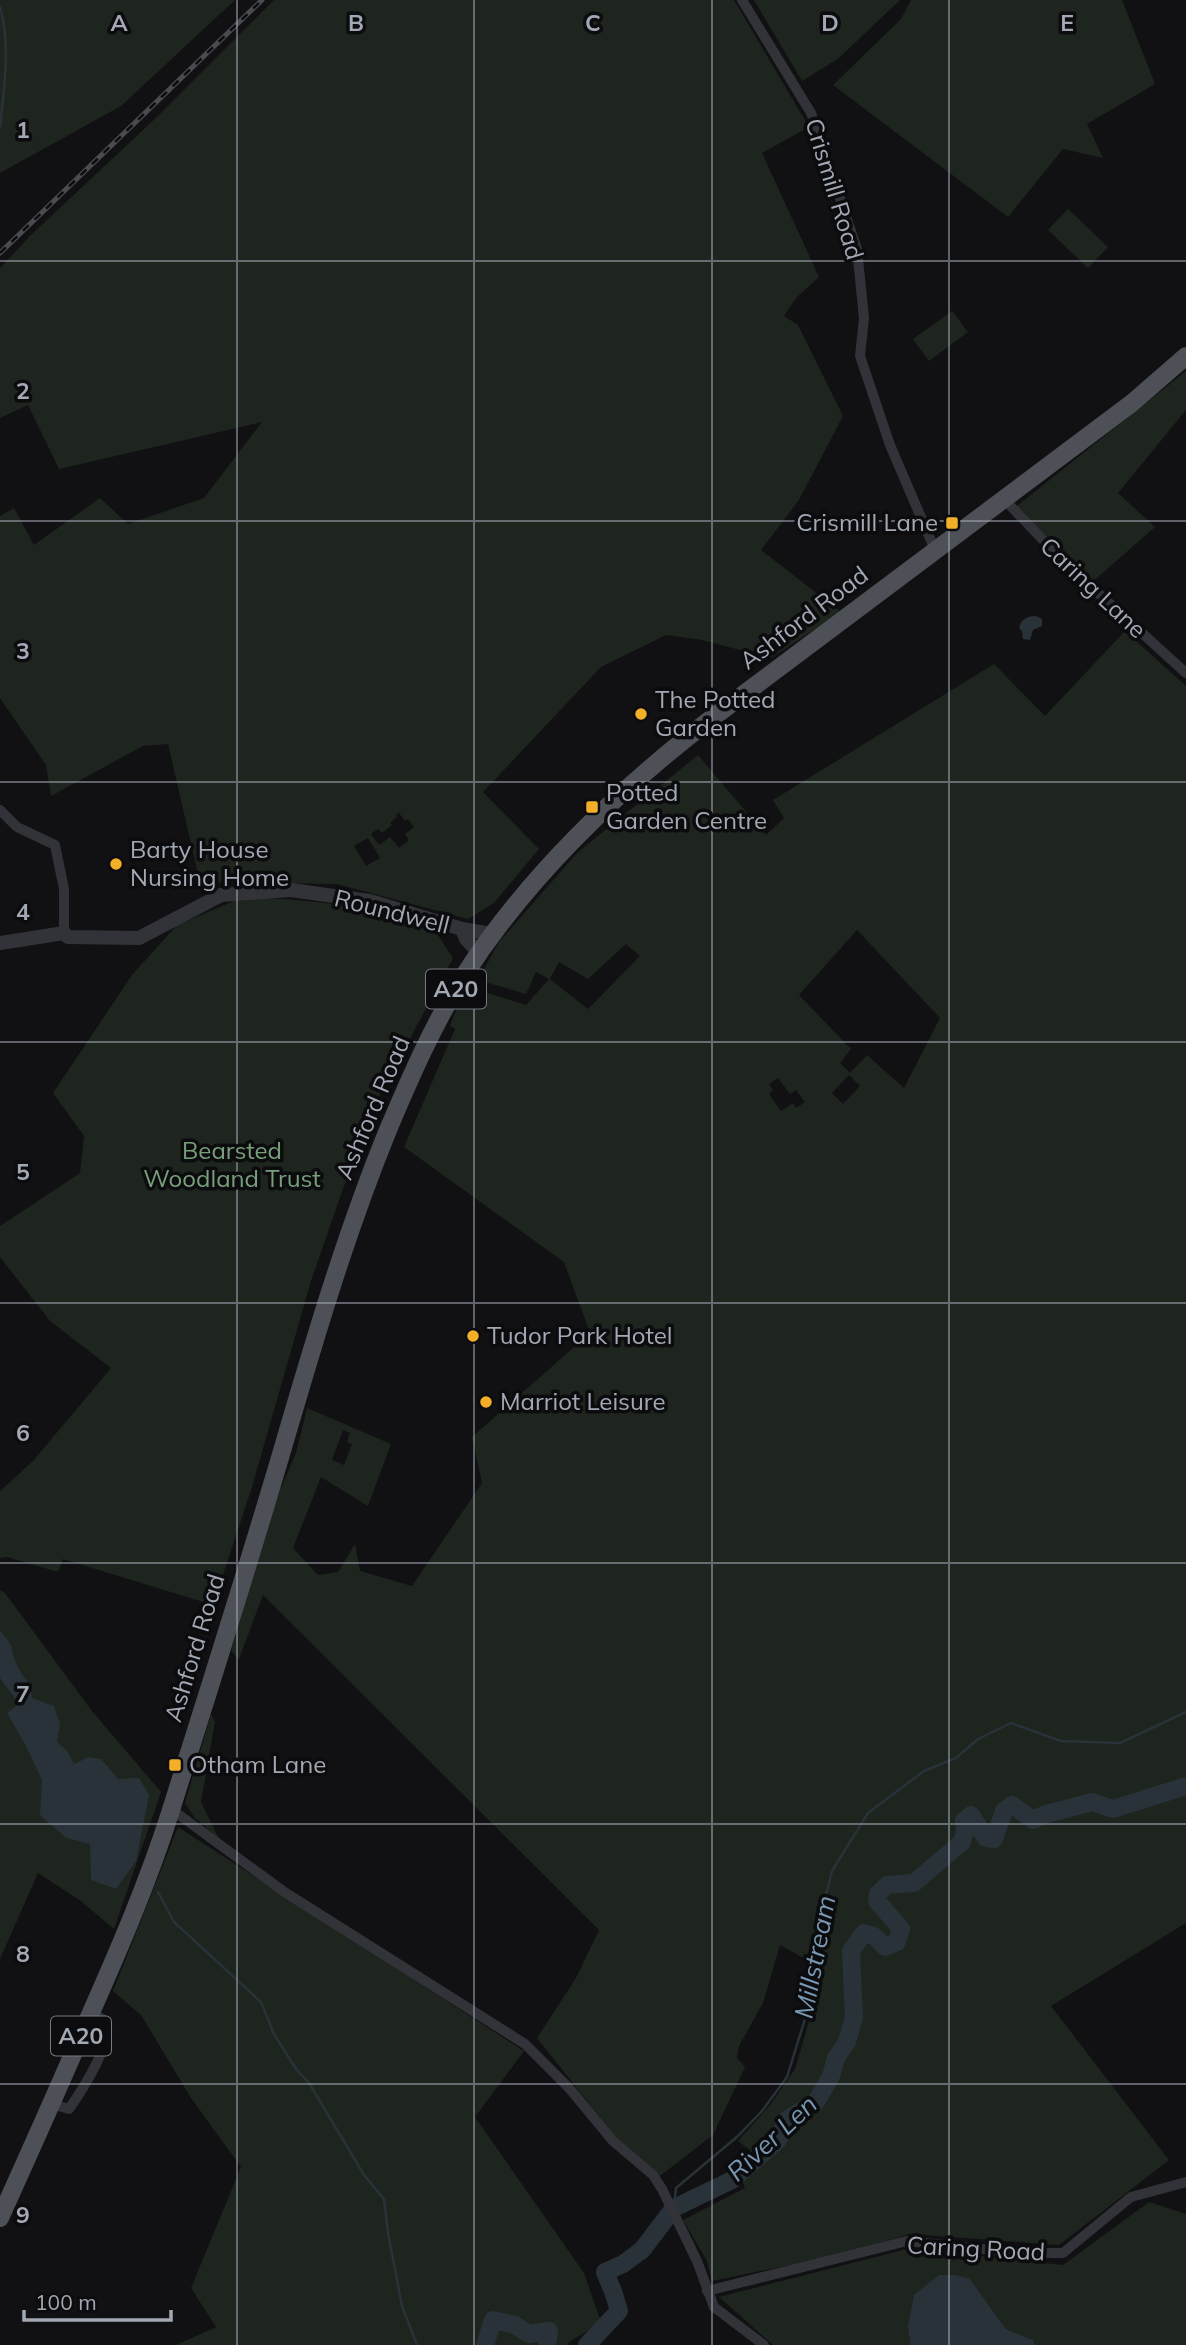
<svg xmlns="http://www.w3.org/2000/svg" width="1186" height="2345" font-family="Mulish,sans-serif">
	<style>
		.green { fill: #1d251e; fill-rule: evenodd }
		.water { fill: #293238 }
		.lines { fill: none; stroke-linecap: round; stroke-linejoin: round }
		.stream { stroke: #293238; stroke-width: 2.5 }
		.river { stroke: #293238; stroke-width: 18 }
		.minor { stroke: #323338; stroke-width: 10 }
		.tertiary { stroke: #323338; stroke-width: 14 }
		.primary { stroke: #4e5057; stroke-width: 18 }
		.rail-casing { stroke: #494b51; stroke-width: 5 }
		.rail { stroke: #0c0c0e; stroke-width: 2.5; stroke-dasharray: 8; stroke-linecap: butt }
		.grid { fill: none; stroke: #a2a8b4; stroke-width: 2; stroke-opacity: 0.55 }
		.poi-dot { fill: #f4af28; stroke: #0c0c0e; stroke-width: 2.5 }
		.labels { text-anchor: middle; stroke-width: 7; stroke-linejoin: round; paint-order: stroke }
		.shield { fill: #0c0c0e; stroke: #757982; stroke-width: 2 }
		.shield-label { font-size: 23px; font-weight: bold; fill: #a2a8b4 }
		.street-label { font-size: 24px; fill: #a2a8b4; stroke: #0c0c0e }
		.poi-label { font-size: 24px; fill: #a2a8b4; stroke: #0c0c0e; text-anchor: start }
		.park-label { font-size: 24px; fill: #789f7b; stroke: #0c0c0e }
		.water-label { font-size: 26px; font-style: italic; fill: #7896b0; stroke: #0c0c0e }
		.grid-label { font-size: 23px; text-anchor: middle; font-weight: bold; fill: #a2a8b4; stroke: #0c0c0e; stroke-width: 7; stroke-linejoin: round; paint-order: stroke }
	</style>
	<rect width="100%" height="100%" fill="#111113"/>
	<g class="green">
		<path d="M0,0H235L121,106L0,173Z"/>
		<path d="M274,0H734L809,127L762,153L819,277L796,298L784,316L798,325L843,416L799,500L761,550L841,612L771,658L702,640L666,635L601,667L483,792L539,849L494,903L468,919L337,884L196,882L199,878L168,744L143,746L51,796L46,765L0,698V516L14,508L34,545L100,498L128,524L204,498L262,422L59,469L28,405L0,418V268L31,235L160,114ZM399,813L405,821L408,819L414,827L405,834L409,840L399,848L390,837L379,845L371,834L378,829L382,833L392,825L390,823L397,817L396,815ZM368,838L380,858L366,866L354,846Z"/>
		<path d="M754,0H900L839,58L802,81Z"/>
		<path d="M911,0H1122L1155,84L1087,124L1103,158L1063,149L1008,217L833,85L901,19Z"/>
		<path d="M1068,209L1108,247L1088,268L1048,230Z"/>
		<path d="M952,311L968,332L929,361L913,339Z"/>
		<path d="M1186,371V410L1118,493L1155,527L1091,583L1017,506Z"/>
		<path d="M1125,631L1186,686V1923L1051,2006L1169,2160L1059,2245L910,2234L844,2254L712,2281L707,2261L683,2220L745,2188L741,2176L762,2159L738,2141L770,2105L795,2069L812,2011L822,1926L807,1960L780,1945L763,2003L739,2046L737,2058L745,2067L713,2135L660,2176L619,2141L537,2038L576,1978L599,1930L263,1595L239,1659L231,1651L271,1511L296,1453L307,1408L391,1444L368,1506L321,1477L293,1548L318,1575L338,1572L355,1544L360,1571L412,1586L482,1483L472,1437L590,1333L564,1262L404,1147L455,1029L450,1026L465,986L526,1005L549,979L536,972L526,994L478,980L499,942L577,853L698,755L766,835L784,818L773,800L994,664L1045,716ZM857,930L940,1018L904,1088L867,1055L850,1073L840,1063L851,1049L799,995ZM626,944L640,956L588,1009L550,979L559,962L588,979ZM849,1075L860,1086L843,1104L832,1093ZM778,1078L790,1094L796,1090L805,1102L796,1108L793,1103L781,1111L769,1094L773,1090L769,1084ZM343,1430L350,1433L347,1442L352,1444L344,1465L332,1460Z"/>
		<path d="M241,898L287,899L374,908L430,923L453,958L368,1117L311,1281L252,1487L213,1605L63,1559L58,1572L7,1557L0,1558V1491L33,1461L111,1368L50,1321L0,1257V1226L80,1173L84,1136L53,1093L132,975L177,925Z"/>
		<path d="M0,1590L5,1593L92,1711L161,1792L114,1929L81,1901L38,1873L0,1959Z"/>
		<path d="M211,1714L215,1722L201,1802L219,1839L194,1817L185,1803Z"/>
		<path d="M178,1827L524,2051L475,2117L584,2273L601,2322L568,2343L569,2345H176L216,2327L191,2288L241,2167L191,2098L141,2015L113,1991Z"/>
		<path d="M1149,2202L1186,2214V2345H1035L1033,2340L1006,2329L970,2279L908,2326L910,2345H773L719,2297L911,2248L1063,2265Z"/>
	</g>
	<g class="water">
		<path d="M1036,616L1042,619V626L1033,630L1030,640L1023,639L1022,631L1019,628C1021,619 1027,616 1036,616Z"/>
		<path d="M0,1631C17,1648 9,1650 18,1667C25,1682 30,1678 32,1698L54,1706L60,1724L57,1742L68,1752L74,1764L89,1757L101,1759L118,1779L139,1778L149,1795L136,1861L116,1889L91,1880L90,1844L66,1838L40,1815L42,1780L26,1746L7,1713L19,1704L0,1678Z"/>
		<path d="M939,2275H955L970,2279L1006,2329L1033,2340L1035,2345H910L908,2326L914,2295Z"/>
	</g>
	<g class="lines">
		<g class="stream">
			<path d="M0,7C11,46 4,87 0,127"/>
			<path d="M158,1892L174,1922L261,2002L274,2034L296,2069L309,2083L364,2175L384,2199L388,2233L402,2306L417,2345"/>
			<path d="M674,2206L676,2188L738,2136L762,2111L787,2077L809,2006L810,1958L832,1871L868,1813L924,1771L956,1758L978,1739L1011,1723L1061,1741L1120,1743L1186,1712"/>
		</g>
		<g class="river">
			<path d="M485,2345L493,2320L515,2325L529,2334L549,2331L547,2345"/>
			<path d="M587,2345L619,2311L614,2294L605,2272L623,2264L642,2250L674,2208L732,2180L777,2141L788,2119L816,2102L831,2076L836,2058L847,2042L854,2017L851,1951L864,1933L874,1936L885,1947L897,1942L901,1929L877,1901L878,1894L887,1885L914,1883L962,1842L965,1831L964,1821L971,1815L986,1838L994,1839L1004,1811L1012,1805L1033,1820L1046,1814L1092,1802L1113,1809L1186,1786"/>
		</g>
		<g class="minor">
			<path d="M742,0L811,113L857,249L864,318L860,356L890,445L935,550"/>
			<path d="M1004,499L1064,562L1186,673"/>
			<path d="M0,810L17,827L55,845L64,889V933"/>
			<path d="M171,1809L286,1893L525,2044L570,2089L613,2141L653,2175L662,2189L697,2261L714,2307L764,2345"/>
			<path d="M51,2104L69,2109C79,2095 117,2037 105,2022C103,2018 95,2015 91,2012"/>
			<path d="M707,2291L907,2241L1021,2253H1063L1131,2197L1186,2182"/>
		</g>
		<g class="tertiary">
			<path d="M462,929L466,939L479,953"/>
			<path d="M0,943L64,933L68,937L139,938L221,895L291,890L370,901L462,929L492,934"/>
		</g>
		<path class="primary" d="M0,2218C29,2154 58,2089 86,2024C117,1954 148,1883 171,1810C209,1689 248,1567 284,1444C315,1338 346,1233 388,1130C410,1078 433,1025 463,977C529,874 619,789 716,715L1132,403L1186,356"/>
		<g class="rail-casing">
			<path id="rail" d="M0,253L262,0"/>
		</g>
		<use href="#rail" class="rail"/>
	</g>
	<path class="grid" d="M237,0V2345M474,0V2345M712,0V2345M949,0V2345M0,261H1186M0,521H1186M0,782H1186M0,1042H1186M0,1303H1186M0,1563H1186M0,1824H1186M0,2084H1186"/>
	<g class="poi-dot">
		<rect x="945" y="516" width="14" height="14" rx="3.5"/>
		<circle cx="641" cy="714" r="7"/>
		<rect x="585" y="800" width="14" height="14" rx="3.5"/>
		<circle cx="116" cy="864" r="7"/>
		<circle cx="473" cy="1336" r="7"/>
		<circle cx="486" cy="1402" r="7"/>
		<rect x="168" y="1758" width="14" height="14" rx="3.5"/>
	</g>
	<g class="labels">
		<g class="shield">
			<rect x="426" y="969.5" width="60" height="39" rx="5"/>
			<rect x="51" y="2016.5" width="60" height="39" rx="5"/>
		</g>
		<g class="shield-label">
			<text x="456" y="997">A20</text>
			<text x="81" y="2044">A20</text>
		</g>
		<g class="street-label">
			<text transform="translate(834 189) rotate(73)" y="8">Crismill Road</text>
			<text transform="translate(1093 588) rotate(43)" y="8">Caring Lane</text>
			<text transform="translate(804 618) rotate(-37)" y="8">Ashford Road</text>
			<text transform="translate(392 912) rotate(14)" y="8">Roundwell</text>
			<text transform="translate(373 1108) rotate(-67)" y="8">Ashford Road</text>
			<text transform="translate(195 1648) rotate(-73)" y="8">Ashford Road</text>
			<text transform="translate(976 2249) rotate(3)" y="8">Caring Road</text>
		</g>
		<g class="poi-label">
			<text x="938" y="531" text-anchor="end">Crismill Lane</text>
			<text x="655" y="708">The Potted<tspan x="655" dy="28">Garden</tspan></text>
			<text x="606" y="801">Potted<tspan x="606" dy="28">Garden Centre</tspan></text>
			<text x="130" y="858">Barty House<tspan x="130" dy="28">Nursing Home</tspan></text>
			<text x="487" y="1344">Tudor Park Hotel</text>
			<text x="500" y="1410">Marriot Leisure</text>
			<text x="189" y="1773">Otham Lane</text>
		</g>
		<g class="park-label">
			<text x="232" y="1159">Bearsted<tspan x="232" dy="28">Woodland Trust</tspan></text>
		</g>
		<g class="water-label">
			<text transform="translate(815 1957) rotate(-79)" y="9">Millstream</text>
			<text transform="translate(772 2138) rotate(-43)" y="9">River Len</text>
		</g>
	</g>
	<g class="grid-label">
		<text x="119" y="31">A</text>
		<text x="356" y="31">B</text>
		<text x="593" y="31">C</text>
		<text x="830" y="31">D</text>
		<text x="1067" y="31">E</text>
		<text x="23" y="138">1</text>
		<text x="23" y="399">2</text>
		<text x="23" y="659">3</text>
		<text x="23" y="920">4</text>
		<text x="23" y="1180">5</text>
		<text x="23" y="1441">6</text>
		<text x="23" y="1702">7</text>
		<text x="23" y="1962">8</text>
		<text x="23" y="2223">9</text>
	</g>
	<path d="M24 2310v10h147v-10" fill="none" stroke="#a2a8b4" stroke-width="3.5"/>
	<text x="35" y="2310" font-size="21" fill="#a2a8b4" stroke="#0c0c0e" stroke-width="5" paint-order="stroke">100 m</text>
</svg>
